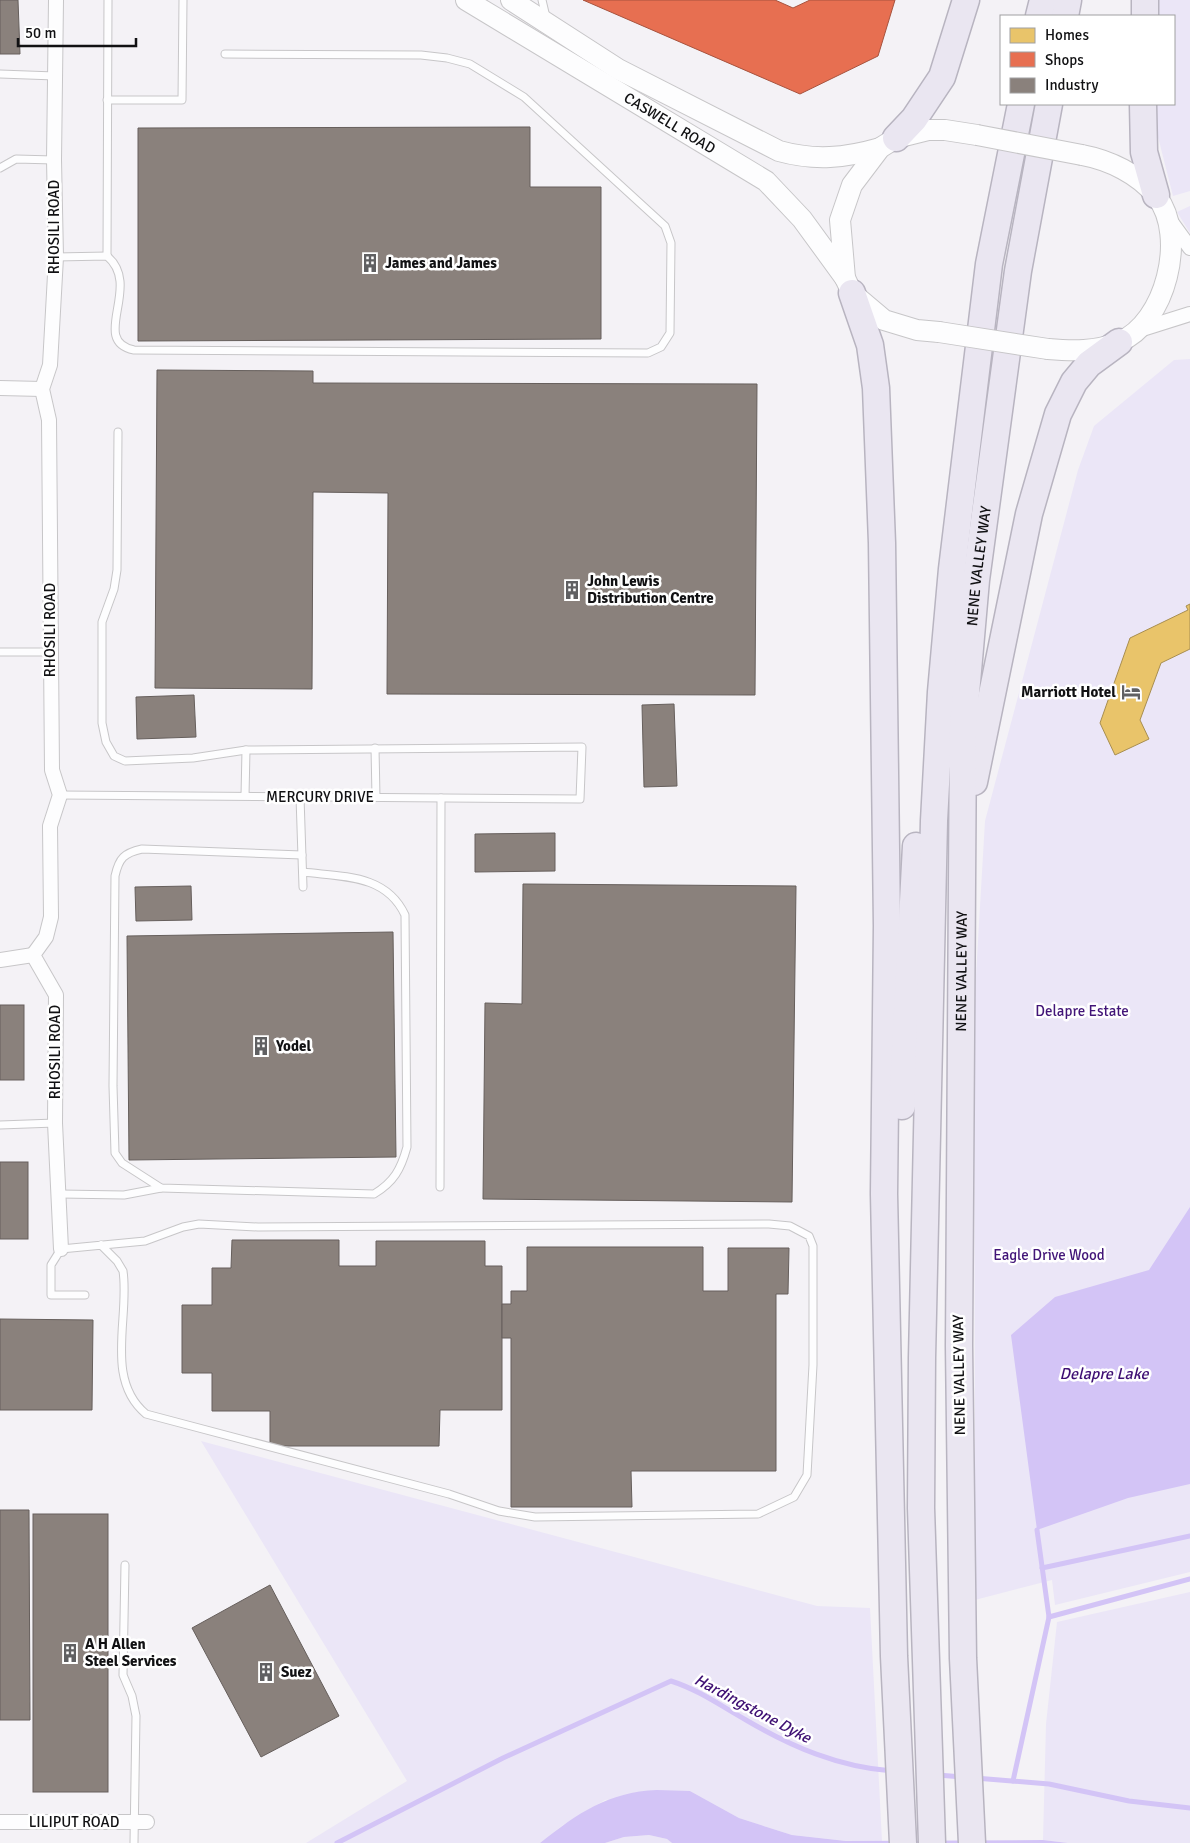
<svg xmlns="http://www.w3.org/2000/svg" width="1190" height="1843" font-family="Signika,sans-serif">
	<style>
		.green { fill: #ebe6f7 }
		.water { fill: #d3c4f6 }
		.homes { fill: #e9c46a; stroke: #a88e50 }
		.shops { fill: #e76f51; stroke: #a7533e }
		.industry { fill: #8a817c; stroke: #665f5c }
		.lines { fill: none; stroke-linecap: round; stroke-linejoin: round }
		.stream { stroke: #d3c4f6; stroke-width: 5 }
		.lane-casing { stroke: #c7c6c8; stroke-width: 9 }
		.street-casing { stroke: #c7c6c8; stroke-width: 16 }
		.secondary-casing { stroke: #c7c6c8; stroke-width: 22 }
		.highway-casing { stroke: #b8b4c0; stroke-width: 29 }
		.lane { stroke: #fdfdfe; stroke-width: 7 }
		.street { stroke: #fdfdfe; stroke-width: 14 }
		.secondary { stroke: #fdfdfe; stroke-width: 20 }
		.highway { stroke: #eae6f1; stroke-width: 26 }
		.secondary-bridge-casing { stroke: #c7c6c8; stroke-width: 22; stroke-linecap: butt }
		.secondary-bridge { stroke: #fdfdfe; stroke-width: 20 }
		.labels { text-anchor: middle; stroke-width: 5; stroke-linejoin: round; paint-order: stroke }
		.street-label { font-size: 15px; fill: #111113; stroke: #fff }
		.poi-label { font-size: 15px; font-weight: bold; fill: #111113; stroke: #fff; text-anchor: start }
		.park-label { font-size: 15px; fill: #421578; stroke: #fff }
		.water-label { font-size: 16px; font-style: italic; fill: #3e0f73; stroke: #fff }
	</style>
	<rect width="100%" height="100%" fill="#f4f2f6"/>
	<g class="green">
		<path d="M1156,0H1190V191L1173,196L1155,125L1154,104H1174V16H1155Z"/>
		<path d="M1190,206V233L1177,212Z"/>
		<path d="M1190,359V1572L1055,1605L1052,1580L971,1601L975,1449L974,1009L985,821L1078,470L1094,426L1174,360Z"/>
		<path d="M201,1441L817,1606L870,1608L882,1841H846L792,1835L739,1818L690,1791L605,1800L563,1825L540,1843H306L407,1781Z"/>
		<path d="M1190,1592V1843H1068L1043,1840L1046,1724L1057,1622Z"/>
		<path d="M649,1835L667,1839L672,1843H605L624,1837Z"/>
	</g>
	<g class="water">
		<path d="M1190,1207V1484L1128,1498L1037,1530L1011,1335L1055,1297L1149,1270Z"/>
		<path d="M657,1790L690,1791L739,1818L792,1835L846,1841L1043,1840L1068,1843H672L667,1839L649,1835L624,1837L605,1843H540C578,1813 608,1792 657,1790Z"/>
	</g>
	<path class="homes" d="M1190,604V649L1161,663L1140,720L1149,739L1115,755L1100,723L1130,638L1188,610L1186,606Z"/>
	<path class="shops" d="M583,0H775L793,8L810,0H895L878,56L800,94Z"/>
	<g class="industry">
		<path d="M0,0H18L20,54H0Z"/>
		<path d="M530,127V187H601V339L138,341V128Z"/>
		<path d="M157,370L313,371V383L757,384L755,695L387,694L388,493L313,492L312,689L155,688Z"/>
		<path d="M194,695L196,737L137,739L136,697Z"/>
		<path d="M674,704L677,786L644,787L642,705Z"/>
		<path d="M555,833V871L475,872V834Z"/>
		<path d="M523,884L796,886L792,1202L483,1199L485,1003L522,1004Z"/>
		<path d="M191,886L192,920L136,921L135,887Z"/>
		<path d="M393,932L396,1157L129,1160L127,936Z"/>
		<rect x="0" y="1005" width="24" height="75"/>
		<rect x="0" y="1162" width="28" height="77"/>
		<path d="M232,1240H339V1266H376V1241H485V1266H502V1410H440L439,1446H270V1411H212V1373H182V1305H212V1268H231Z"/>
		<path d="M527,1247H703V1291H728V1248H789L788,1294H776V1471H631L632,1507H511V1338H502V1304H511V1291H527Z"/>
		<path d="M0,1319L93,1320L92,1410H0Z"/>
		<path d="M0,1510H29L30,1720H0Z"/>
		<rect x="33" y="1514" width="75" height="278"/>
		<path d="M270,1585L339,1716L261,1757L192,1628Z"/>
	</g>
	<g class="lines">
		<g class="stream">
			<path d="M1042,1568L1190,1536"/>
			<path d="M1049,1617L1190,1579"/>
			<path d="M938,1775L962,1777"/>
			<path d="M975,1778L1049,1784L1129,1801L1190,1808"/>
			<path d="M1013,1781L1049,1617L1037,1530"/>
			<path d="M337,1843L503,1758L671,1681C699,1690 721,1706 746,1720C792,1747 839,1767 892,1771"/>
		</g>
		<g class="lane-casing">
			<g id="lane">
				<path d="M542,0L546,17"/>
				<path d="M0,74L55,76"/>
				<path d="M107,100H182L183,0"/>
				<path d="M0,168L16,159L54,160"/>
				<path d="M107,256L108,0"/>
				<path d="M56,257L107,256C143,286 89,341 134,350L648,353L661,347L670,333L671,243L665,226L524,97L470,64L447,58L421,55L225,54"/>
				<path d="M118,432L117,570L114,589L102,622V723L106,742L114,756L125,761L193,758L246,750"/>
				<path d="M0,652H51"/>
				<path d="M375,748L376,797"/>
				<path d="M60,795L580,799L582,747L246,750L245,796"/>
				<path d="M300,797L303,887"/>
				<path d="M302,855L142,849C124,853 119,858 115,876L113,1086L115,1153L122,1163L161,1188L374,1194C394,1182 401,1169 407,1147L405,915C386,874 343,877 303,872"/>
				<path d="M0,1125L55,1123"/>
				<path d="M440,1187L441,798"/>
				<path d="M60,1194L124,1195L161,1188"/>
				<path d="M85,1295H51V1265L61,1249L145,1241L183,1227L199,1224L258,1227L769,1224L790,1226L809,1236L813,1246V1365L807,1475L794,1497L758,1514L535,1517L499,1511L449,1494L146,1414C104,1379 130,1317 123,1271L117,1261L101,1245"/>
				<path d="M125,1565L123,1675L132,1696L136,1716L134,1843"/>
			</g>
		</g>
		<g class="street-casing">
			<g id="street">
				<path d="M56,0L54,160L56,257L50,365L42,389L49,420L52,770L60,795L50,826L51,917L46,937L33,955L56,995L55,1123L61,1249"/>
				<path d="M1169,219L1190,248"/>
				<path d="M1139,330L1190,314"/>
				<path d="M0,388L42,389"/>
				<path d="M0,960L33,955"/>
				<path d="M0,1822H147"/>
			</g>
		</g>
		<g class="secondary-casing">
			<g id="secondary">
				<path id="s1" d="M466,0L766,181L802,219L845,278"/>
				<path d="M511,0L618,69L779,151C815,161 845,158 880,148"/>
				<path d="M939,332L917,330L884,320L852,293L845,278L840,220L852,185L880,148L896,138L928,130H945L977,135"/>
				<path d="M1048,349C1072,351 1096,352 1119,342C1166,323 1187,236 1157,197C1139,174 1109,160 1082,155"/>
			</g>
		</g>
		<g class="highway-casing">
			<g id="highway">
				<path d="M1039,16L1043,0"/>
				<path d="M1065,16L1068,0"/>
				<path d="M1145,16V0"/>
				<path d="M1143,104L1144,152L1156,195"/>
				<path d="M896,138L914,119L942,77L966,0"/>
				<path d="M852,293L870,345L876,388L882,543L887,926L884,1194L894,1656L903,1843"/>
				<path d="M974,782L1029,514L1058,414L1074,382L1089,364L1119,342"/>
				<path d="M902,1106L916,846"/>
				<path d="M932,1843L921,1508L922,1358L934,821L941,692L952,569L989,264L1021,104"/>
				<path id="s2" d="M972,1843L963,1658L959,1346L963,727L976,580L1018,271L1049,104"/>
			</g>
		</g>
		<use href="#lane" class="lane"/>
		<use href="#street" class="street"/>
		<use href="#secondary" class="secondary"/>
		<use href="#highway" class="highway"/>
		<g class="secondary-bridge-casing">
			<g id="secondary-bridge">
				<path d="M977,135L1082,155"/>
				<path d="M939,332L1048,349"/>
			</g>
		</g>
		<use href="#secondary-bridge" class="secondary-bridge"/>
	</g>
	<defs>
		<g id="building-bare" transform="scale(1.5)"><path d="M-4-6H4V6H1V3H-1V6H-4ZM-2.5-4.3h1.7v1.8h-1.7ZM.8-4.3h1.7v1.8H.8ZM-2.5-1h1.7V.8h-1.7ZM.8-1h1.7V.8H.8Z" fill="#606062" stroke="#fff" stroke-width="2.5" paint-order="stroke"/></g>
		<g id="hotel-bare" transform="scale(1.5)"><path d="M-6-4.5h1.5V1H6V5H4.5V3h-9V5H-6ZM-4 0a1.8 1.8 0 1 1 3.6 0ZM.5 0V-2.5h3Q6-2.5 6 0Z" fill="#606062" stroke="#fff" stroke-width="2.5" paint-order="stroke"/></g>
	</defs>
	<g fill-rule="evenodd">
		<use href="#building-bare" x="370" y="263"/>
		<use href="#building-bare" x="572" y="590"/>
		<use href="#hotel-bare" x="1131" y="692"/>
		<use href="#building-bare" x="261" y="1046"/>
		<use href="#building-bare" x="70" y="1653"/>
		<use href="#building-bare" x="266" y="1672"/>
	</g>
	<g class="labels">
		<g class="street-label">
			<text dy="5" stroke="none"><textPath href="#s1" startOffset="238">CASWELL ROAD</textPath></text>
			<text transform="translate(54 227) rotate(-90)" y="5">RHOSILI ROAD</text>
			<text dy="5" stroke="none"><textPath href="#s2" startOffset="1278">NENE VALLEY WAY</textPath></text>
			<text transform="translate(50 630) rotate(-90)" y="5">RHOSILI ROAD</text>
			<text x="320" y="802">MERCURY DRIVE</text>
			<text dy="5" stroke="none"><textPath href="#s2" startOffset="872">NENE VALLEY WAY</textPath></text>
			<text transform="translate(55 1052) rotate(-90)" y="5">RHOSILI ROAD</text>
			<text transform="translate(959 1375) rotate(-91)" y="5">NENE VALLEY WAY</text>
			<text x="74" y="1827">LILIPUT ROAD</text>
		</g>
		<g class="poi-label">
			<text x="385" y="268">James and James</text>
			<text x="587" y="586">John Lewis<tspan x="587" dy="17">Distribution Centre</tspan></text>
			<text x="1116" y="697" text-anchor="end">Marriott Hotel</text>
			<text x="276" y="1051">Yodel</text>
			<text x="85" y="1649">A H Allen<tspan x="85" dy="17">Steel Services</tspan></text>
			<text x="281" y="1677">Suez</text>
		</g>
		<g class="park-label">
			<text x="1082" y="1016">Delapre Estate</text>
			<text x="1049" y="1260">Eagle Drive Wood</text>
		</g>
		<g class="water-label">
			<text x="1104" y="1379">Delapre Lake</text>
			<text transform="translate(753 1708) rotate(28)" y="6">Hardingstone Dyke</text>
		</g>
	</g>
	<rect x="1000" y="15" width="175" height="90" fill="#ffffff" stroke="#a0a0a1"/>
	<rect x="1010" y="28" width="25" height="15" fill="#e9c46a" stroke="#a0a0a1"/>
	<text x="1045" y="40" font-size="15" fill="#111113">Homes</text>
	<rect x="1010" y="52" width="25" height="15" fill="#e76f51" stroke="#a0a0a1"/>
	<text x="1045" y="65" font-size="15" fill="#111113">Shops</text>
	<rect x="1010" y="78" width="25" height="15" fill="#8a817c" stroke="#a0a0a1"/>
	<text x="1045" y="90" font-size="15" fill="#111113">Industry</text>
	<path d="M18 38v8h118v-8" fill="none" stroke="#111113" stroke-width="2.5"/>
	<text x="25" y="38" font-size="15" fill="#111113" stroke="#ffffff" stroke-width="4" paint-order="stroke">50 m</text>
</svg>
